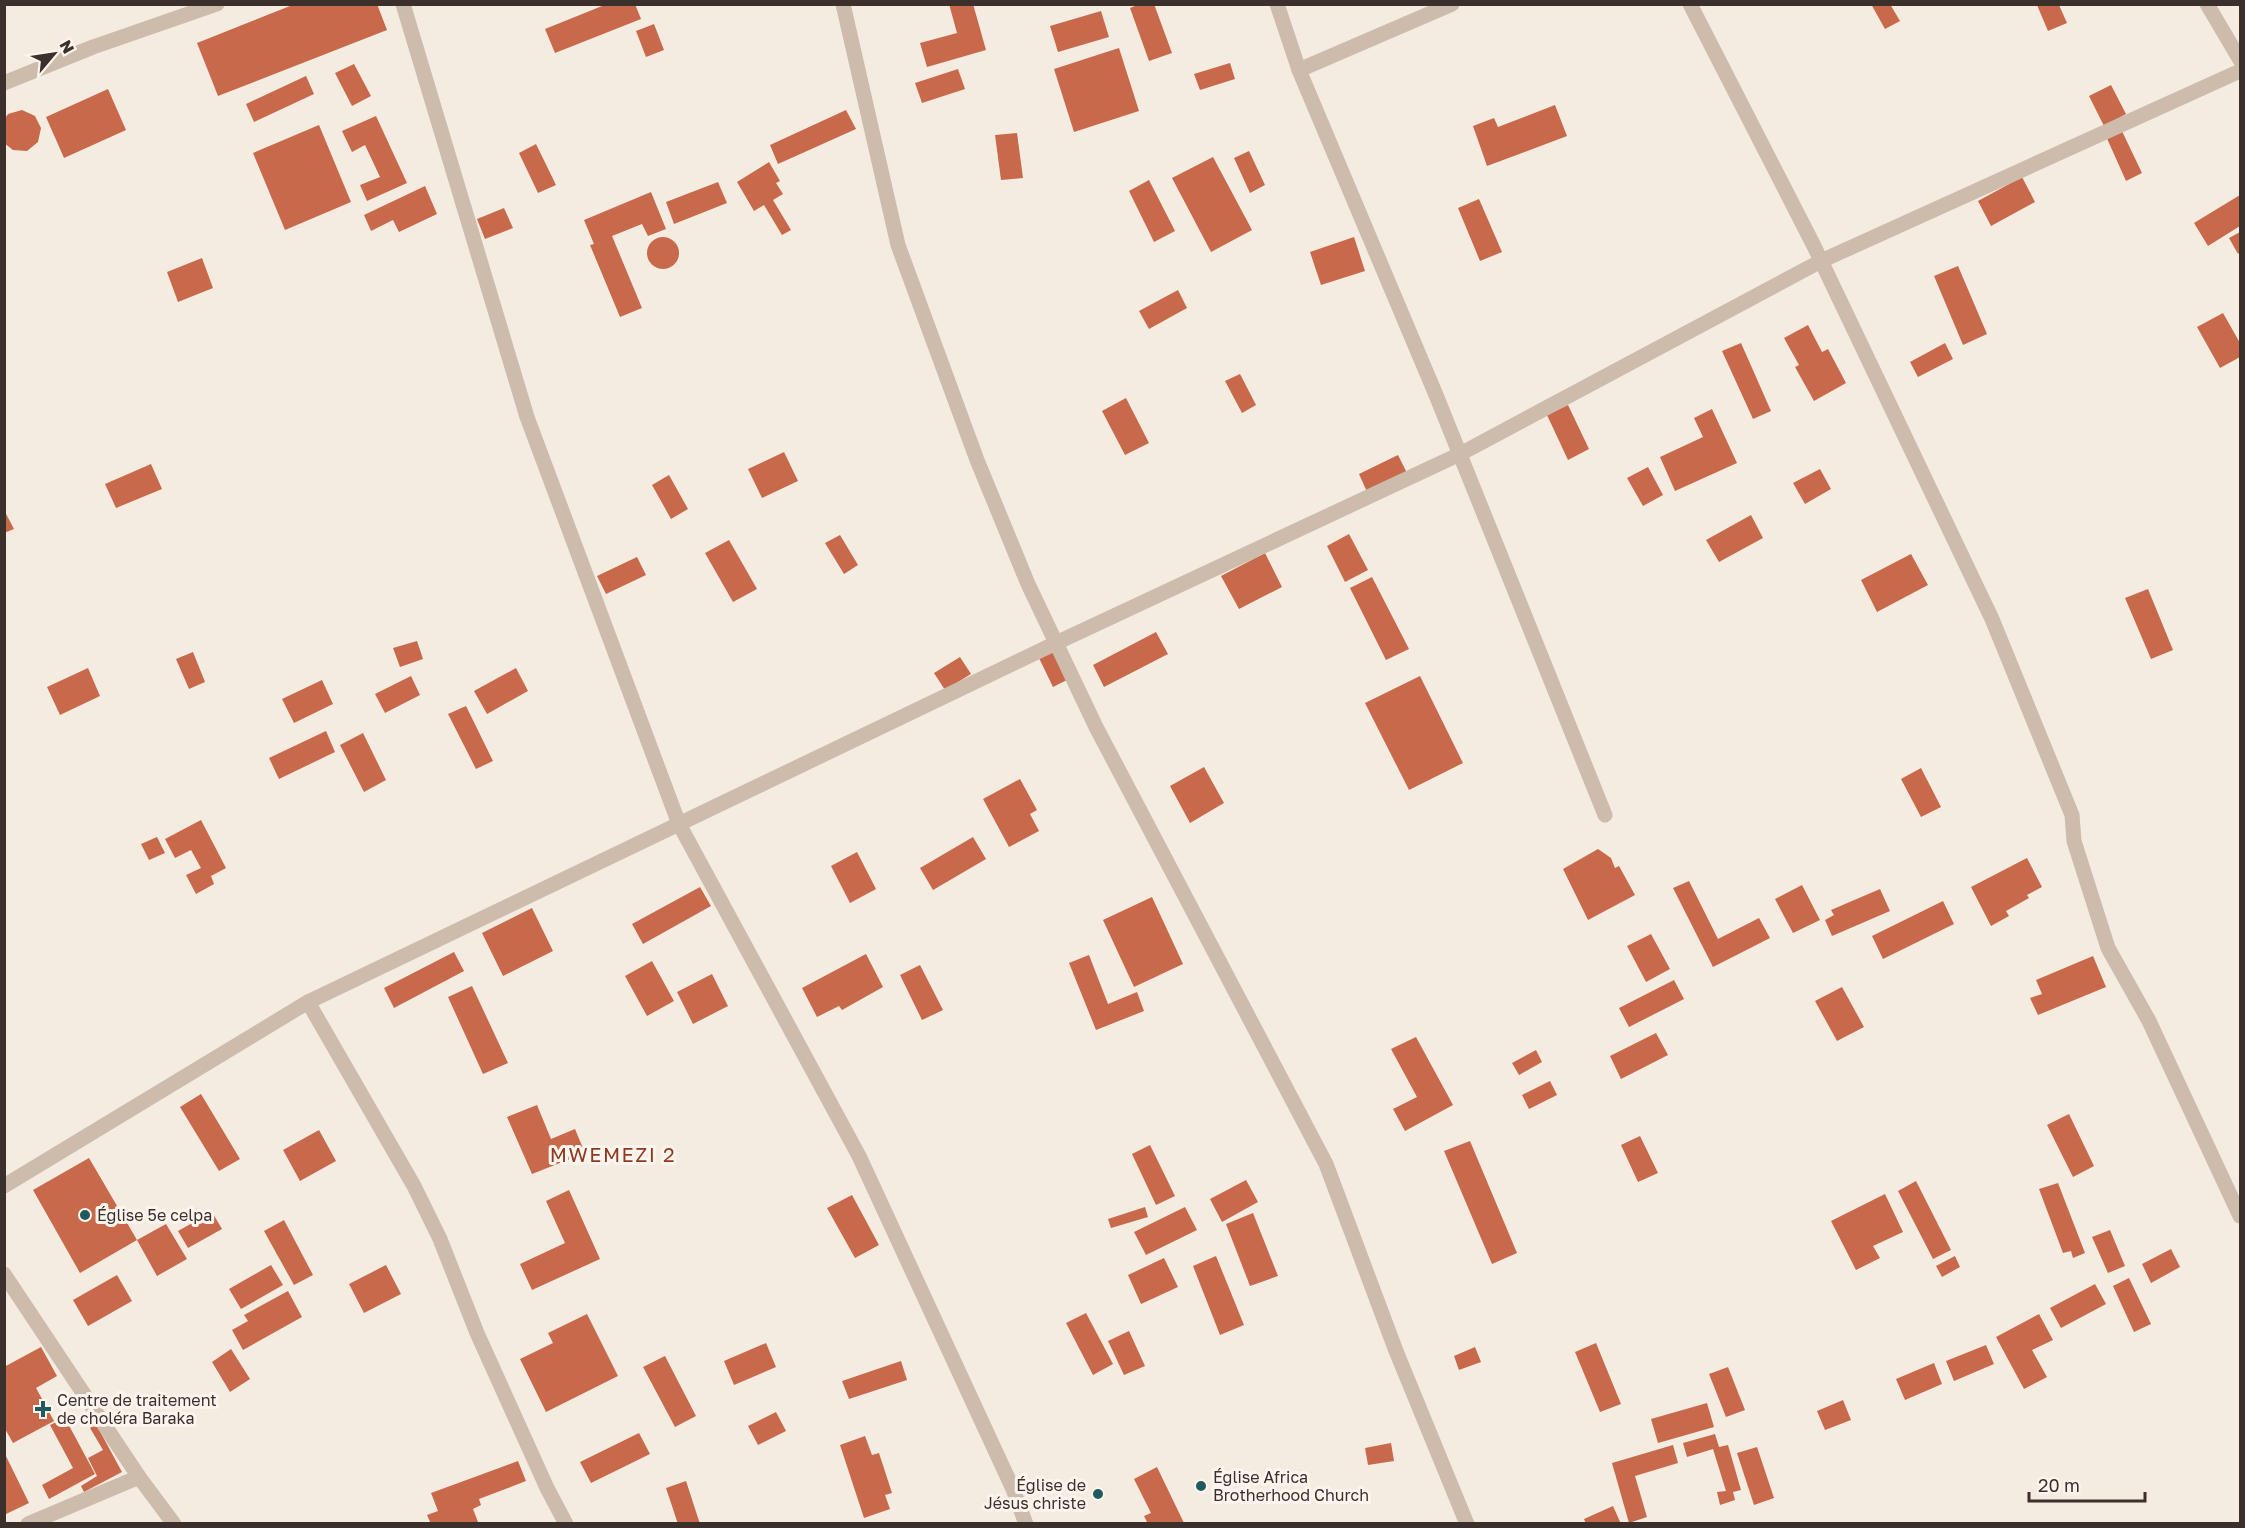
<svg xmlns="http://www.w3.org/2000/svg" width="2245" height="1528" font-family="'Golos Text',sans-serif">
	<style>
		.building { fill: #c8694b }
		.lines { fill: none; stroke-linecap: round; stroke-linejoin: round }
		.street { stroke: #cdbbac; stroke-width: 15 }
		.poi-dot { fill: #1f5a5e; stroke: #fbf5ee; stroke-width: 2 }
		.labels { text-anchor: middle; stroke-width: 6; stroke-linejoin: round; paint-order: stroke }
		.poi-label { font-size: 16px; fill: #3b302b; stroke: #fbf5ee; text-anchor: start }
		.quarter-label { font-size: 20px; letter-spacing: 1.5px; fill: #8c3b22; stroke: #fbf5ee }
	</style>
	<rect width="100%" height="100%" fill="#f4ebe1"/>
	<g class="building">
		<path d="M295,4H377L387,30L218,96L197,43Z"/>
		<path d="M607,4H635L641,19L555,53L545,29Z"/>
		<path d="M949,4H973L986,50L927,67L920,43L957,33Z"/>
		<path d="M1140,4H1154L1172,53L1149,61L1130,8Z"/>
		<path d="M1871,4H1890L1900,21L1885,29Z"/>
		<path d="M2037,5H2059L2067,23L2048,31Z"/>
		<path d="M1101,11L1109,37L1058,52L1050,26Z"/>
		<path d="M654,24L664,50L646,57L636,31Z"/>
		<path d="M1119,48L1139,111L1074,132L1054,69Z"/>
		<path d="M1230,63L1235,79L1200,90L1194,74Z"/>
		<path d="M354,64L371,96L352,106L335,73Z"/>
		<path d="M958,69L965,89L922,103L915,83Z"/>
		<path d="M306,76L314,94L254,122L246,104Z"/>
		<path d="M2111,85L2126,114L2104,126L2089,96Z"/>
		<path d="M108,89L126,130L64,158L46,117Z"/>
		<path d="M1555,105L1567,136L1487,166L1473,126L1494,118L1498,127Z"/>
		<path d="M22,110L35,116L41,128L38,142L27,151L13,150L4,143V120L8,114Z"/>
		<path d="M846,110L856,129L778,164L770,145Z"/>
		<path d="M376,116L407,183L367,201L360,185L380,177L365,145L352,152L342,131Z"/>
		<path d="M319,125L351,202L285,230L253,153Z"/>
		<path d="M2120,127L2142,173L2126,181L2105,134Z"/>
		<path d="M1017,133L1023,178L1001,180L995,135Z"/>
		<path d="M536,144L556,185L538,193L519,153Z"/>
		<path d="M1249,151L1265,185L1250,193L1234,158Z"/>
		<path d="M1213,157L1252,230L1211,252L1172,178Z"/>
		<path d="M769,162L780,181L776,183L783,194L773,200L791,230L782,235L764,205L754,211L737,182Z"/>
		<path d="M2022,177L2035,202L1991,226L1978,201Z"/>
		<path d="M1149,180L1175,231L1154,242L1129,191Z"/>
		<path d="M718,182L727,203L674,224L666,202Z"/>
		<path d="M425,186L437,214L399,232L393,220L371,231L364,215Z"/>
		<path d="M651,192L666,229L648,236L642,224L612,236L642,308L620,317L590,245L594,244L584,220Z"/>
		<path d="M2240,195V226L2208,246L2194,223Z"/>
		<path d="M1479,199L1502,252L1480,261L1458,208Z"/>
		<path d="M504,208L513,228L485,239L477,219Z"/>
		<path d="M2240,232V252L2238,254L2229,238Z"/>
		<circle cx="663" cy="253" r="16"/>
		<path d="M1354,237L1365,271L1321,285L1310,252Z"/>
		<path d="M202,258L213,288L178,302L167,272Z"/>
		<path d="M1958,266L1987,334L1963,345L1934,276Z"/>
		<path d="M1178,290L1187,308L1149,329L1139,311Z"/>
		<path d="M2223,313L2240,343V357L2220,368L2197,327Z"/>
		<path d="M1808,325L1822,352L1828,349L1846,383L1814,401L1795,367L1799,365L1784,338Z"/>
		<path d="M1741,343L1771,411L1753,419L1722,351Z"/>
		<path d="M1945,343L1953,359L1918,377L1910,362Z"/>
		<path d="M1240,374L1256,405L1242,413L1225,381Z"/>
		<path d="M1126,398L1149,443L1125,455L1102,411Z"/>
		<path d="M1568,405L1589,449L1568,460L1547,415Z"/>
		<path d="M1712,409L1737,463L1675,491L1660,457L1703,437L1694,418Z"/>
		<path d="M784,452L798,481L762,498L748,469Z"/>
		<path d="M1398,455L1408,475L1368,494L1359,474Z"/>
		<path d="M151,464L162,489L116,508L105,484Z"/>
		<path d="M1648,467L1663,495L1643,506L1627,478Z"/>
		<path d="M1820,469L1831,489L1805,504L1793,483Z"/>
		<path d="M669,475L688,509L671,519L652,485Z"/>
		<path d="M4,510L14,529L4,533Z"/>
		<path d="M1751,515L1763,538L1719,562L1706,540Z"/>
		<path d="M1349,534L1368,570L1345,582L1327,546Z"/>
		<path d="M840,535L858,565L844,574L825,543Z"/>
		<path d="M729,540L757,589L733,602L705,553Z"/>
		<path d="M1265,553L1282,587L1239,609L1221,576Z"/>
		<path d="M1911,554L1928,585L1877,612L1861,580Z"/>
		<path d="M637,557L646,575L606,594L597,576Z"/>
		<path d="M1372,577L1409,649L1386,660L1350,588Z"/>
		<path d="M2148,589L2173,650L2151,659L2125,598Z"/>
		<path d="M1156,632L1168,654L1104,687L1093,665Z"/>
		<path d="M417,641L423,659L400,667L393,648Z"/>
		<path d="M1056,651L1069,679L1053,687L1039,658Z"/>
		<path d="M193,652L205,682L189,689L176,659Z"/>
		<path d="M960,657L971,674L945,690L934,673Z"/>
		<path d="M88,668L100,696L60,715L47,687Z"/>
		<path d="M516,668L528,691L487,714L474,691Z"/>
		<path d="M411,676L420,695L385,713L375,694Z"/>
		<path d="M1420,676L1463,763L1409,790L1365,703Z"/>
		<path d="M322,680L333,704L294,723L282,699Z"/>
		<path d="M466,706L493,761L476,769L448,714Z"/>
		<path d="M326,731L335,752L279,779L269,758Z"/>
		<path d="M363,733L386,780L364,792L340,745Z"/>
		<path d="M1204,767L1224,803L1190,823L1170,786Z"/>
		<path d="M1921,768L1941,807L1921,817L1901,779Z"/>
		<path d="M1020,779L1037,810L1030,814L1039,831L1009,847L983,799Z"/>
		<path d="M201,820L226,868L211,876L214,884L196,894L186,875L201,868L191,850L175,858L165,839Z"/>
		<path d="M157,837L165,853L149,860L141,844Z"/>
		<path d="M973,837L986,859L933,890L920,868Z"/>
		<path d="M1598,849L1611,858L1615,868L1619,866L1635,895L1588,920L1563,869Z"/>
		<path d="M857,852L876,889L850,903L831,866Z"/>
		<path d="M2027,858L2042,887L2027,895L2029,898L2006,911L2009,916L1991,926L1971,887Z"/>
		<path d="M1689,881L1718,939L1759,918L1770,938L1713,967L1673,888Z"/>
		<path d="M1802,885L1820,920L1793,933L1775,899Z"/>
		<path d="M700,887L711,906L643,944L632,924Z"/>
		<path d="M1880,889L1890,911L1832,936L1825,920L1834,915L1831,910Z"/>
		<path d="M1152,897L1183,964L1134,987L1103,920Z"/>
		<path d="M1943,901L1954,924L1883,959L1872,936Z"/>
		<path d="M532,908L553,951L503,976L482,933Z"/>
		<path d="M1651,934L1670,969L1646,982L1627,946Z"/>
		<path d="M454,952L464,971L394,1008L384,988Z"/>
		<path d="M866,954L883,987L842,1010L839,1006L817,1017L802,988Z"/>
		<path d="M1089,955L1108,1004L1137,992L1144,1011L1096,1030L1069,963Z"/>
		<path d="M2093,956L2106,987L2038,1015L2030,998L2042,994L2036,980Z"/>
		<path d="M652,961L674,1001L647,1016L625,976Z"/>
		<path d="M920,965L943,1010L922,1020L900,975Z"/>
		<path d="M712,974L728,1006L693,1024L677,992Z"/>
		<path d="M1674,980L1684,999L1629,1027L1619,1008Z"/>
		<path d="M472,986L508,1063L483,1074L448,997Z"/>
		<path d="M1842,987L1864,1027L1837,1041L1815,1001Z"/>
		<path d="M1656,1033L1668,1055L1621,1079L1610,1056Z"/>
		<path d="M1416,1037L1453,1105L1405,1131L1393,1109L1417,1097L1391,1049Z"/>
		<path d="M1536,1050L1542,1062L1519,1075L1512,1063Z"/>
		<path d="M1550,1081L1557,1095L1529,1109L1522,1095Z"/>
		<path d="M201,1094L240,1159L219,1171L180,1107Z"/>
		<path d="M537,1105L551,1139L575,1129L585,1153L532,1174L507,1117Z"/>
		<path d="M2069,1114L2094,1166L2073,1177L2047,1125Z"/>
		<path d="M319,1130L336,1161L300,1181L283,1150Z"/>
		<path d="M1640,1136L1658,1173L1638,1182L1621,1145Z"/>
		<path d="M1470,1141L1517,1253L1492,1264L1444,1151Z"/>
		<path d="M1150,1145L1175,1196L1156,1205L1132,1154Z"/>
		<path d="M89,1158L137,1240L166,1224L187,1259L157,1276L137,1240L80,1273L33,1190Z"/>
		<path d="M1246,1180L1258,1202L1222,1222L1210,1199Z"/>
		<path d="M1916,1181L1951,1250L1933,1259L1898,1191Z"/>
		<path d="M2058,1183L2085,1253L2073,1258L2071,1251L2063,1253L2039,1189Z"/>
		<path d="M569,1190L600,1259L532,1290L520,1264L565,1243L546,1201Z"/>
		<path d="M1885,1194L1903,1232L1873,1246L1880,1258L1856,1270L1831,1221Z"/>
		<path d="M852,1195L879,1245L855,1258L827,1208Z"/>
		<path d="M1145,1207L1148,1217L1111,1228L1108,1219Z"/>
		<path d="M1185,1207L1197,1230L1146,1255L1134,1232Z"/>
		<path d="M212,1212L222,1229L188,1248L178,1231Z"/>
		<path d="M1253,1213L1278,1276L1250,1286L1226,1224Z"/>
		<path d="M284,1220L313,1275L294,1285L264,1231Z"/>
		<path d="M2110,1230L2125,1266L2108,1273L2092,1237Z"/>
		<path d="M2171,1249L2180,1267L2151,1283L2142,1264Z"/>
		<path d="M1216,1256L1244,1325L1220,1335L1193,1266Z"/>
		<path d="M1955,1256L1960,1267L1942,1277L1936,1266Z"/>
		<path d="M1164,1258L1178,1287L1141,1304L1128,1275Z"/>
		<path d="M271,1265L283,1285L241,1309L229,1289Z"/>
		<path d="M386,1265L401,1294L364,1313L349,1284Z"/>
		<path d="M117,1275L132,1301L88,1326L73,1300Z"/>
		<path d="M2129,1278L2151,1324L2134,1332L2113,1286Z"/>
		<path d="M2095,1284L2106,1304L2061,1328L2050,1308Z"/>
		<path d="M288,1291L302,1317L243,1350L232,1330L248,1321L244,1315Z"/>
		<path d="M1086,1313L1113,1364L1093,1375L1066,1323Z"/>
		<path d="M587,1314L618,1376L546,1412L520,1359L553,1343L548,1333Z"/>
		<path d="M2039,1314L2053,1340L2032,1350L2047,1377L2024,1389L1996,1337Z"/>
		<path d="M1129,1331L1145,1366L1124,1375L1108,1341Z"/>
		<path d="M766,1343L776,1367L734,1385L724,1361Z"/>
		<path d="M1596,1343L1621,1404L1600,1412L1575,1352Z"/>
		<path d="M1986,1345L1994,1364L1954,1381L1946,1361Z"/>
		<path d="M41,1347L57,1376L36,1388L54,1421L13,1443L4,1427V1367Z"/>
		<path d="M1475,1347L1481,1362L1459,1370L1454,1356Z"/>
		<path d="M231,1349L250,1379L230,1392L212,1362Z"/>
		<path d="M665,1356L696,1416L675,1427L643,1367Z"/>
		<path d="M901,1361L907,1380L849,1399L842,1381Z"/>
		<path d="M1934,1363L1942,1384L1905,1400L1896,1379Z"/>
		<path d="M1728,1367L1745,1410L1726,1417L1709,1374Z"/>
		<path d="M1843,1400L1851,1420L1825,1430L1817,1411Z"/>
		<path d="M1707,1403L1714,1427L1658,1443L1651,1419Z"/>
		<path d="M776,1412L786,1431L758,1445L748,1426Z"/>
		<path d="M65,1418L95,1474L49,1499L42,1485L73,1468L50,1425Z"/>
		<path d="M96,1424L122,1472L84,1492L81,1486L97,1476L88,1458L103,1450L90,1428Z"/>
		<path d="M639,1433L650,1454L591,1483L580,1462Z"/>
		<path d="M1715,1434L1719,1447L1728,1445L1741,1490L1733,1492L1735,1500L1720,1505L1717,1492L1726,1491L1713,1449L1687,1457L1683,1443Z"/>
		<path d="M865,1436L872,1455L879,1453L892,1493L885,1495L890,1509L864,1518L840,1445Z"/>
		<path d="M1391,1443L1394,1461L1368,1465L1365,1448Z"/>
		<path d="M1673,1445L1678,1463L1635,1476L1647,1517L1629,1523L1612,1463Z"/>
		<path d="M1757,1447L1774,1498L1754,1505L1737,1453Z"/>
		<path d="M4,1452L29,1503L4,1515Z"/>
		<path d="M518,1461L526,1481L479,1499L481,1505L473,1509L478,1522L431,1524L427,1515L438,1511L431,1493Z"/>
		<path d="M1157,1467L1184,1523L1182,1524H1148L1144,1516L1151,1513L1134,1479Z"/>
		<path d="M686,1481L700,1524H678L666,1488Z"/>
		<path d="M1613,1506L1621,1524H1586L1584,1519Z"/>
	</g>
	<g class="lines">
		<g class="street">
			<path d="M403,4L527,417L679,824L859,1156L1013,1489L1026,1524"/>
			<path d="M843,4L898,245L977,460L1028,584L1096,727L1326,1164L1396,1351L1467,1524"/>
			<path d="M1277,4L1299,70L1436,395L1605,815"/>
			<path d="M1690,4L1814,246L1992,619L2072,815L2074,841L2108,948L2149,1021L2240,1216"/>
			<path d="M2207,4L2240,60"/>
			<path d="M1299,70L1452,4"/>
			<path d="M4,83L93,47L217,4"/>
			<path d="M308,1002L414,1186L440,1239L477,1333L547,1488L566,1524"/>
			<path d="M4,1186L308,1002L1056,643L1460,454L1821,261L2240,71"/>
			<path d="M4,1274L139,1477L174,1524"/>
			<path d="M28,1524L139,1477"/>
		</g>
	</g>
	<g class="poi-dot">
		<circle cx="85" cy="1215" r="6"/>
		<path d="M40 1400h6v6h6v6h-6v6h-6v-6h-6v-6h6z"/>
		<circle cx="1201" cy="1486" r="6"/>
		<circle cx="1098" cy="1494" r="6"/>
	</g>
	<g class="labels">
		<g class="poi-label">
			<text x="97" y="1221">Église 5e celpa</text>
			<text x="57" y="1406">Centre de traitement<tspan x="57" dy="18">de choléra Baraka</tspan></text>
			<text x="1213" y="1483">Église Africa<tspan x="1213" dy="18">Brotherhood Church</tspan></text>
			<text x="1086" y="1491" text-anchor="end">Église de<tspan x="1086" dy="18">Jésus christe</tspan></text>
		</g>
		<g class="quarter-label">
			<text x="613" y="1162">MWEMEZI 2</text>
		</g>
	</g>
	<rect width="2245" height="1528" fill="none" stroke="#3b302b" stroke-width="12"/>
	<g transform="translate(54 54) rotate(61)" stroke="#fbf5ee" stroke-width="4.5" paint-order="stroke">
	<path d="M0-4.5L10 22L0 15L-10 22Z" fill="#3b302b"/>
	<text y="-9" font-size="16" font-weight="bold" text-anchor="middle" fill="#3b302b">N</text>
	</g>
	<path d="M2029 1492v9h116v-9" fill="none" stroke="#3b302b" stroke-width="3"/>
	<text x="2038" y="1492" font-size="18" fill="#3b302b" stroke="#fbf5ee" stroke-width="4.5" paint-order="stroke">20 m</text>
</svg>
